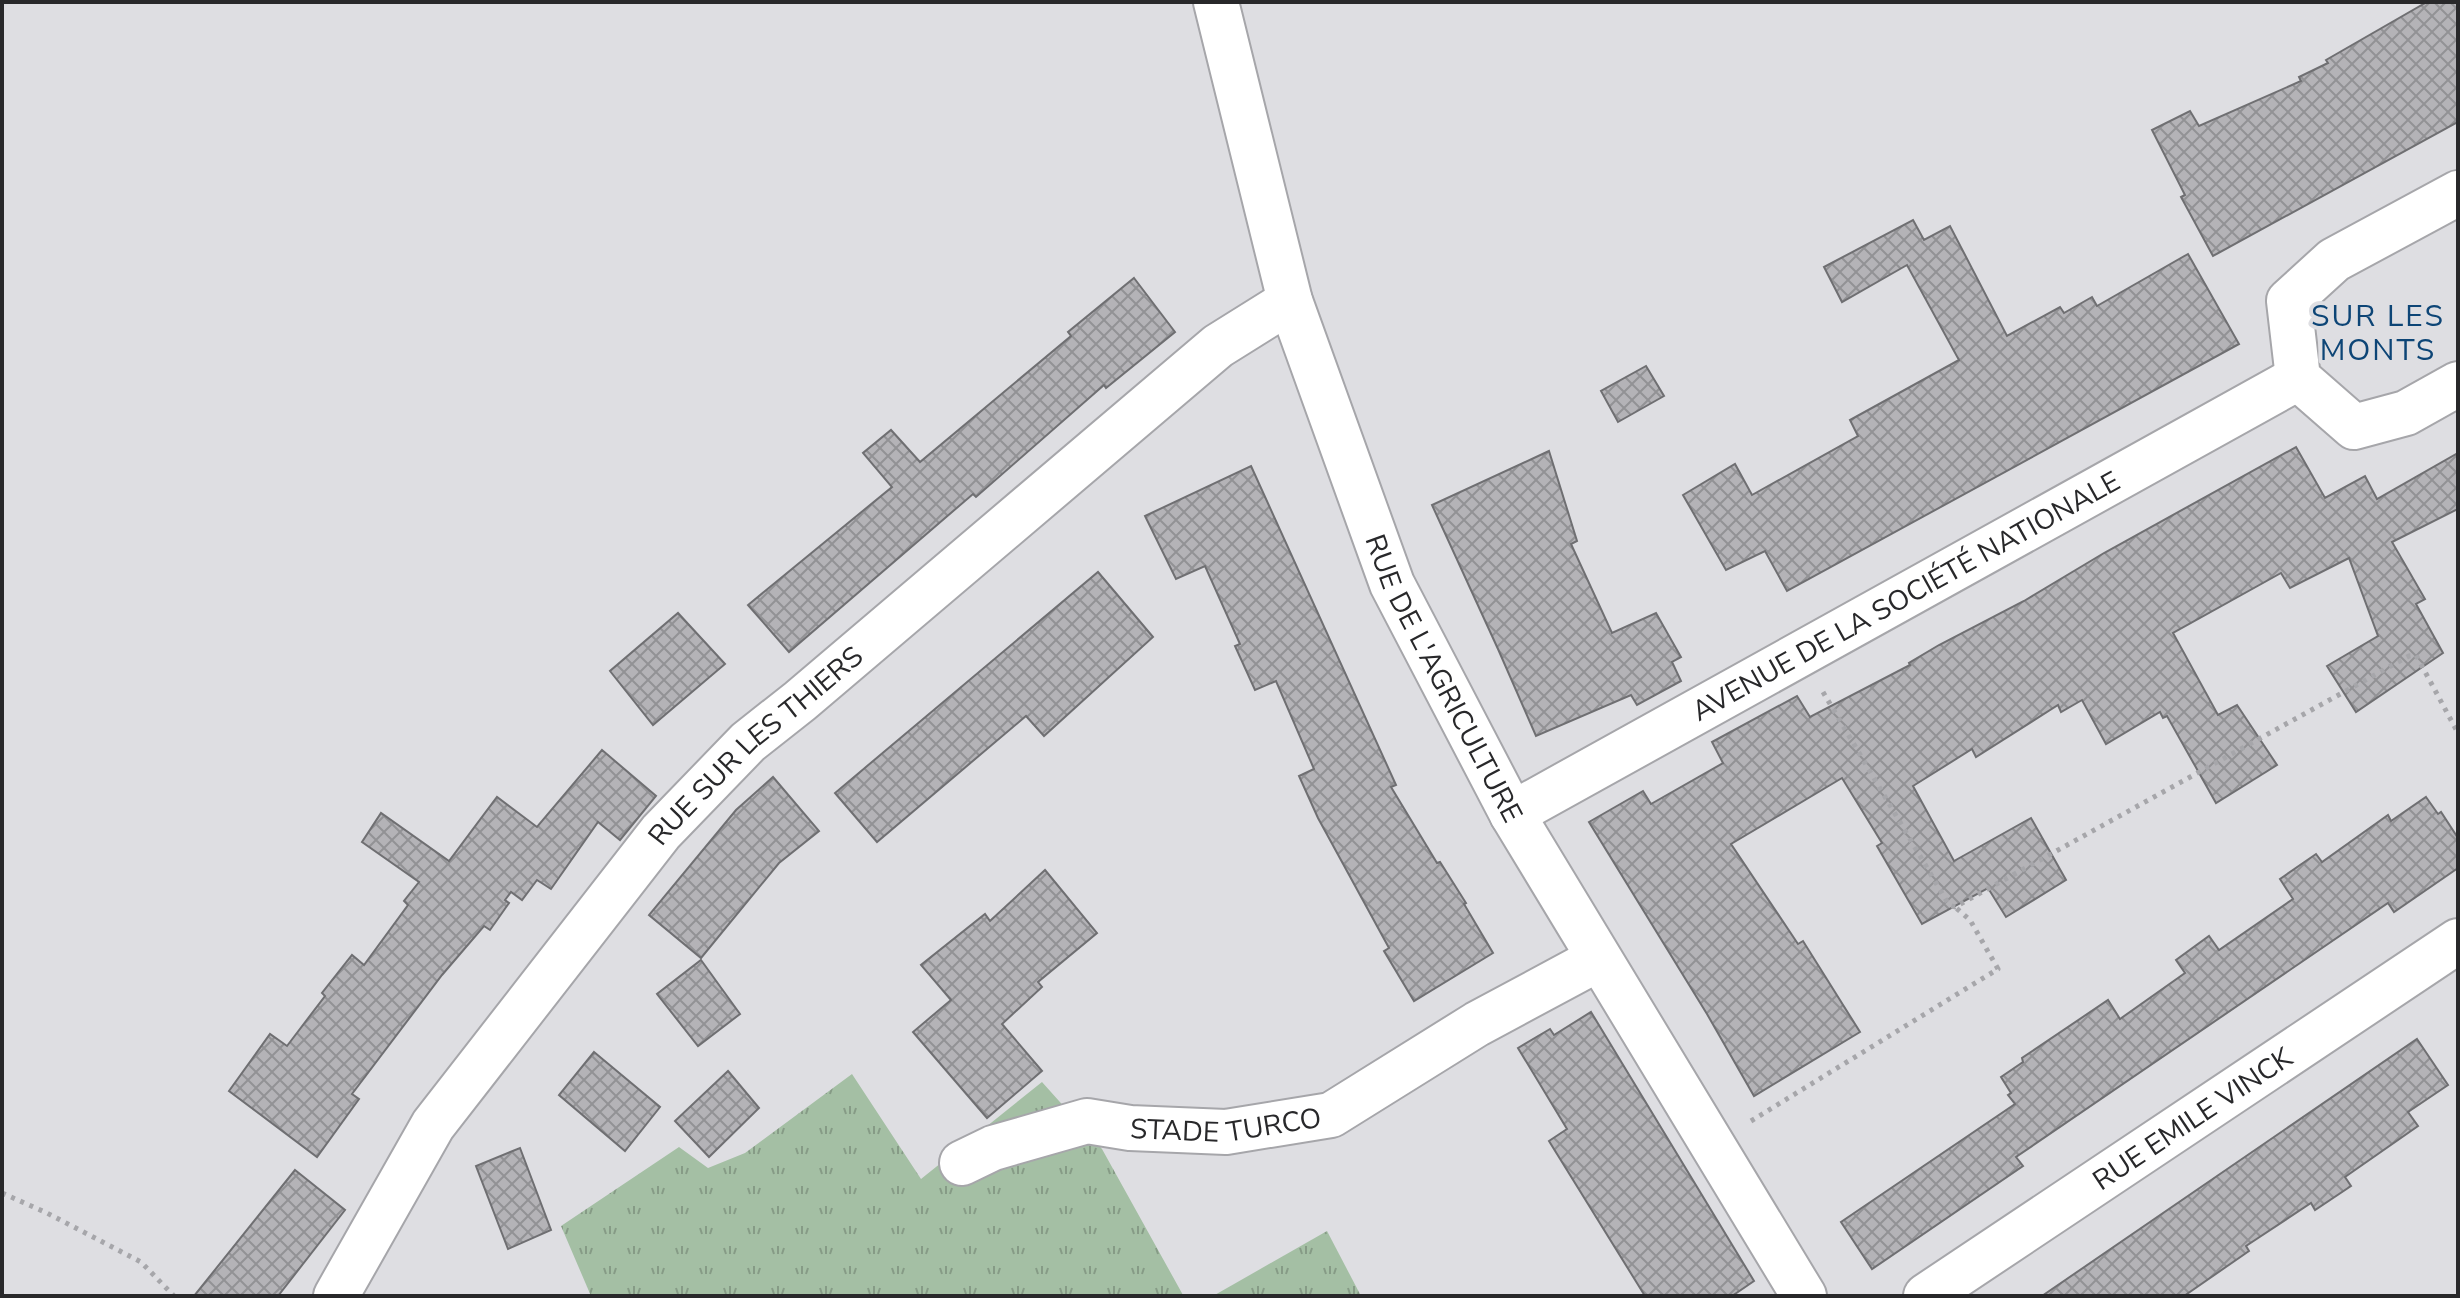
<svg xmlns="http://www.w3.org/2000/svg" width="2460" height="1298" font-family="'Nunito Sans',sans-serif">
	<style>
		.grass { fill: url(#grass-tufts) }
		.building { fill: url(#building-cross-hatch); stroke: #6f6f72; stroke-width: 2 }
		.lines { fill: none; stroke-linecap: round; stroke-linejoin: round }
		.minor-casing { stroke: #a6a6aa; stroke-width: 48 }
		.path { stroke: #a6a6aa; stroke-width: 5; stroke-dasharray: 4 6; stroke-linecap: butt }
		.minor { stroke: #fff; stroke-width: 44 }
		.labels { text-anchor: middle; stroke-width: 8; stroke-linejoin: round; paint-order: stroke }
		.street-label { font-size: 28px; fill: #28282a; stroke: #dedee2 }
		.neighbourhood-label { font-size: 30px; letter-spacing: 2px; fill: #0d4576; stroke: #dedee2 }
	</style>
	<defs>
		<pattern id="grass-tufts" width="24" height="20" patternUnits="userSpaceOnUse" patternTransform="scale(2)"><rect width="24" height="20" fill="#a4bfa4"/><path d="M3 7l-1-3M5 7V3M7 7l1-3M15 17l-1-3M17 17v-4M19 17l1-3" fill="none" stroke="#869b86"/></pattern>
		<pattern id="building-cross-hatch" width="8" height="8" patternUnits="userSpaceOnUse" patternTransform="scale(2)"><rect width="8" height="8" fill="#b4b3b7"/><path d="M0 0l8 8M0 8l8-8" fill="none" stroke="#929295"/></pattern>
	</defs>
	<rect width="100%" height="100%" fill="#dedee2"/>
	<g class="grass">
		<path d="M852,1074L921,1179L1042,1082L1102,1149L1183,1295L591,1296L561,1226L679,1147L708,1168L745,1153Z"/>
		<path d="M1327,1231L1361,1296H1213Z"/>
	</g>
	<g class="building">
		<path d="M2427,2H2458V122L2213,256L2181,197L2185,195L2152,130L2190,111L2199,126L2301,81L2299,77L2328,63L2326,60Z"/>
		<path d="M1913,220L1924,240L1950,226L2007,336L2060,307L2064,313L2092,297L2097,306L2188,254L2239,344L1787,591L1765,551L1726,570L1683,495L1735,464L1752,495L1858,436L1850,420L1959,360L1907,265L1842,302L1824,267Z"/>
		<path d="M1134,278L1175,332L1106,388L1104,385L976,497L973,494L789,652L748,605L892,487L863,453L891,430L920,462L1071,336L1068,332Z"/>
		<path d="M1646,366L1664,396L1618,422L1601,391Z"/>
		<path d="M2296,447L2325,498L2365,476L2377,499L2458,453V509L2392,542L2425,599L2416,604L2443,653L2356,712L2327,666L2378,636L2349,558L2290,588L2281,573L2173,633L2218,715L2237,705L2277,765L2216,803L2167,716L2163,718L2160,712L2106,744L2082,700L2061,712L2058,705L1976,757L1972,749L1913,786L1954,861L2031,818L2066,880L2006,917L1988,888L1922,924L1877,846L1882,843L1842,778L1731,844L1798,944L1803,941L1860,1032L1754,1096L1707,1014L1589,822L1643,791L1651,804L1723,763L1712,742L1797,696L1810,717L1910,665L1909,663L1939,645L2024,601L2104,553Z"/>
		<path d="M1549,451L1577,541L1571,544L1612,633L1656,613L1681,657L1672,662L1681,681L1637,705L1631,695L1536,736L1498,649L1432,505Z"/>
		<path d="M1251,466L1396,785L1391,787L1437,863L1440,862L1466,903L1464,904L1493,953L1414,1001L1384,951L1389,948L1318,818L1299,776L1314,769L1276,681L1255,690L1235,646L1240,644L1205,566L1176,579L1145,516Z"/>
		<path d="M1098,572L1153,637L1044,736L1026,716L877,842L835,793Z"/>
		<path d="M678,613L725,664L653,725L610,671Z"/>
		<path d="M602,750L656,796L620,840L598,822L551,889L537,880L522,900L511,892L505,900L509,903L490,930L484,926L442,975L352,1094L359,1099L317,1157L229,1091L270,1034L287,1046L325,996L322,993L352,955L364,965L408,905L404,901L419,882L362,842L381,813L449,861L497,797L537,827Z"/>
		<path d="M773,777L819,831L779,863L701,958L649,915L736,810Z"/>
		<path d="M2426,797L2438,814L2441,812L2458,838V868L2394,912L2388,903L2016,1157L2023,1166L1872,1269L1841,1222L2015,1104L2008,1095L2011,1093L2001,1077L2023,1062L2022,1058L2108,1000L2120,1019L2185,973L2176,960L2209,936L2219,950L2293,899L2280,879L2316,854L2322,862L2388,815L2391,821Z"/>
		<path d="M1045,870L1097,933L1038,982L1042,987L1002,1024L1042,1071L987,1118L913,1032L951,1000L921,965L985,914L990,921Z"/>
		<path d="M701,960L740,1014L698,1046L657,994Z"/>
		<path d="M1591,1012L1754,1281L1732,1296H1645L1549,1141L1567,1129L1518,1048L1550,1029L1554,1035Z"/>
		<path d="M2417,1039L2448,1085L2408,1112L2418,1126L2345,1177L2351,1186L2315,1210L2311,1203L2246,1246L2249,1251L2184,1296H2042Z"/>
		<path d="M594,1052L660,1107L625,1151L559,1095Z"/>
		<path d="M728,1071L759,1108L709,1157L675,1121Z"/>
		<path d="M520,1148L551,1230L508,1249L476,1166Z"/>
		<path d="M295,1170L345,1210L278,1296H194Z"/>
	</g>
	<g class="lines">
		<g class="minor-casing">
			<g id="minor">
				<path id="s1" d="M1216,2L1290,301L1392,584L1512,814L1804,1296"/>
				<path d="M2458,193L2334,260L2289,301L2298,378L2354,427L2406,413L2458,384"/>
				<path id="s2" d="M1512,814L2298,378"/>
				<path id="s3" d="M962,1163L993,1148L1087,1121L1130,1128L1226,1132L1331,1115L1477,1024L1598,959"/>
				<path id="s4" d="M336,1296L433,1125L661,832L748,742L800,701L1218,346L1290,301"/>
				<path id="s5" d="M1926,1296L2458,941"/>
			</g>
		</g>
		<g class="path">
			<path d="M1823,692L1949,905L1955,907L2409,656L2416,655L2458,733"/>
			<path d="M1751,1121L1998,969L1970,920L1955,907"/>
			<path d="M2,1193L47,1213L141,1262L174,1296"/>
		</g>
		<use href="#minor" class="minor"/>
	</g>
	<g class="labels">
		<g class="street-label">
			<text dy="10" stroke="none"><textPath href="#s2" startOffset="450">AVENUE DE LA SOCIÉTÉ NATIONALE</textPath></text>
			<text dy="10" stroke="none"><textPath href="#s1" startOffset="716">RUE DE L'AGRICULTURE</textPath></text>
			<text dy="10" stroke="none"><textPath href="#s4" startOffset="696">RUE SUR LES THIERS</textPath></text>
			<text dy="10" stroke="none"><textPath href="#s5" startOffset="320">RUE EMILE VINCK</textPath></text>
			<text dy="10" stroke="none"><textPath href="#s3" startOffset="272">STADE TURCO</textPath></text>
		</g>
		<g class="neighbourhood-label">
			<text x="2378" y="326">SUR LES<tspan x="2378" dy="34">MONTS</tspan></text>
		</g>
	</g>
	<rect width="2460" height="1298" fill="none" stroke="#28282a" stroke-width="8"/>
</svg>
